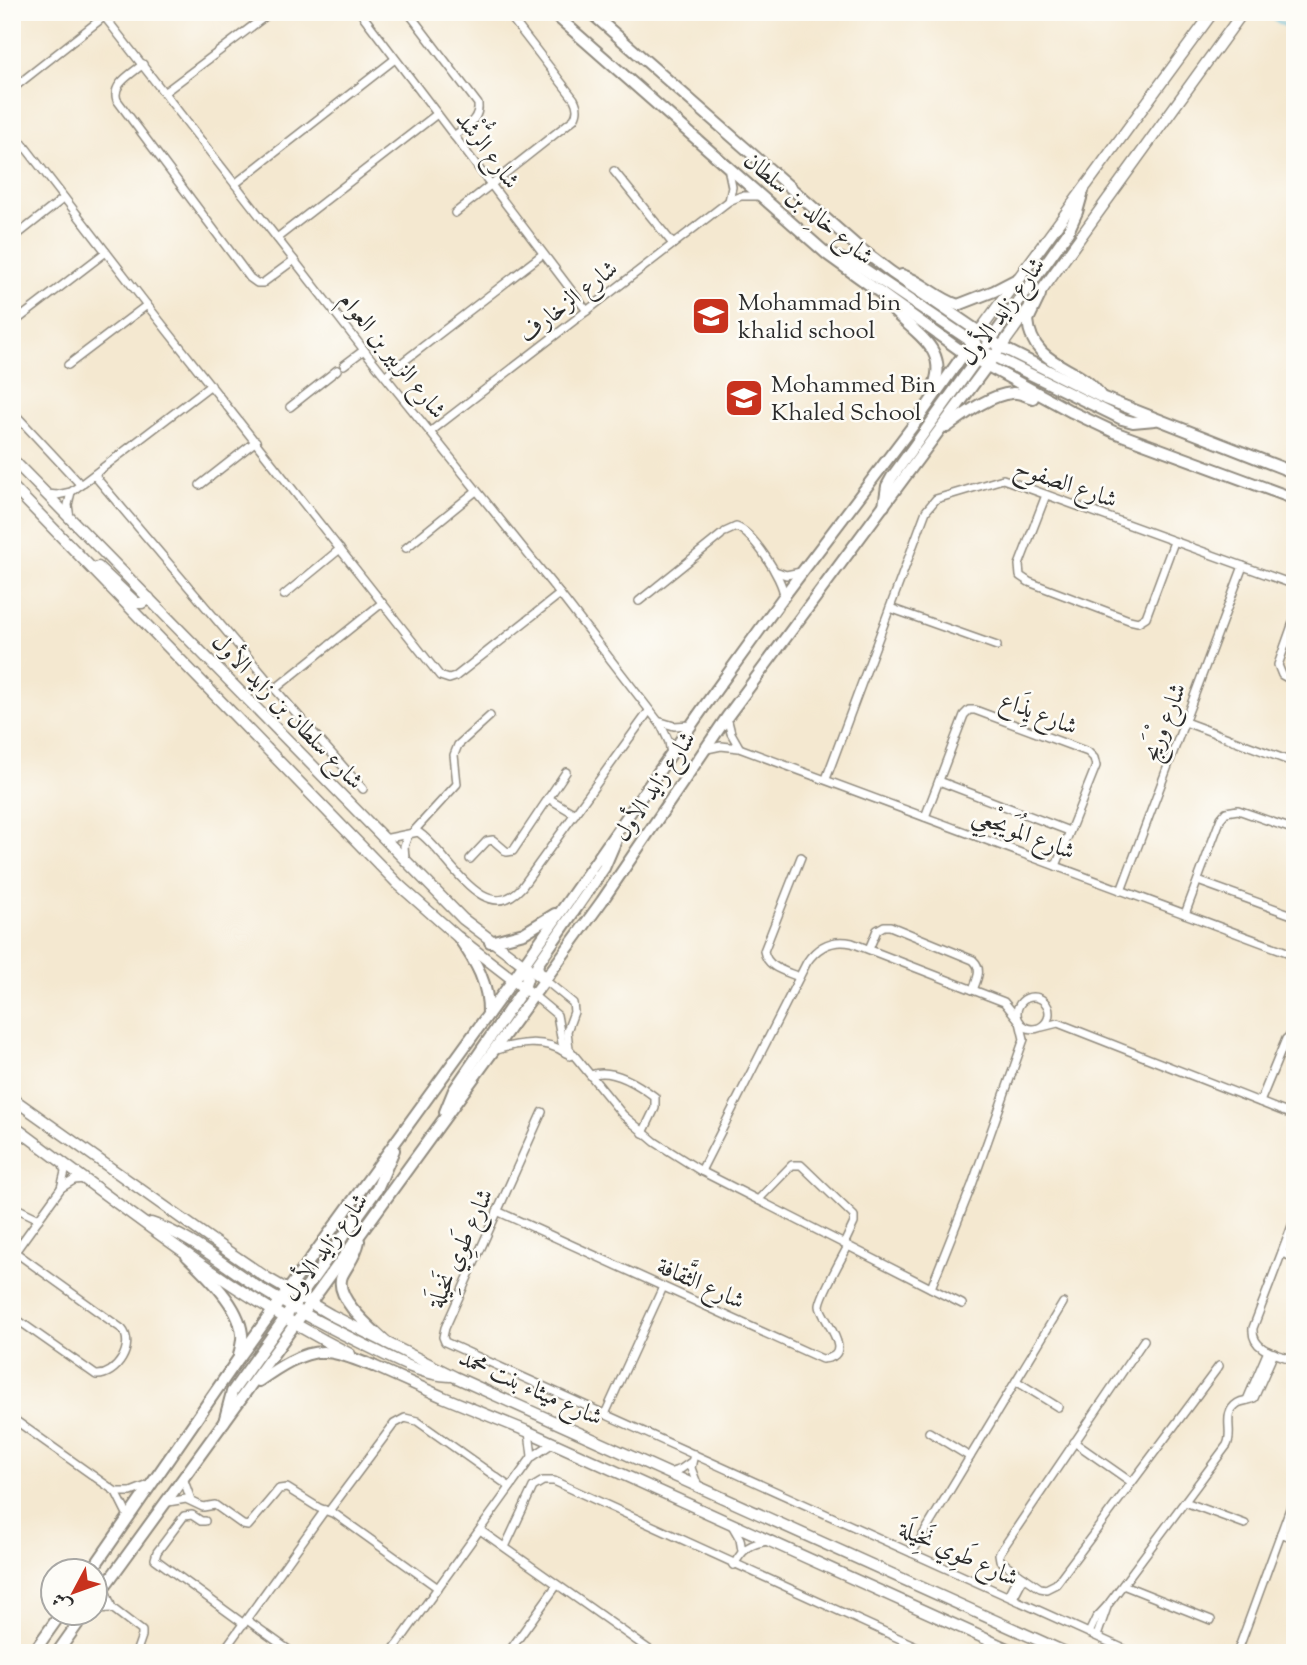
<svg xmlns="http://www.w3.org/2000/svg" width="1307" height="1665" font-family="'Sorts Mill Goudy',Amiri,serif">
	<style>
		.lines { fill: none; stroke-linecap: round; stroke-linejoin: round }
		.stream { stroke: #65c5e3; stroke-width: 2.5 }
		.street-casing { stroke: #908a7e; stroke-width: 10 }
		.secondary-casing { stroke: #908a7e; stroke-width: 13 }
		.primary-casing { stroke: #908a7e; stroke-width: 14 }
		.street { stroke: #fff; stroke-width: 7 }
		.secondary { stroke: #fff; stroke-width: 10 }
		.primary { stroke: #fff; stroke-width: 10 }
		.labels { text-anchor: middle; stroke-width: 5; stroke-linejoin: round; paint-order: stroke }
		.street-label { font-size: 24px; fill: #2b2b2b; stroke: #fdfcf7 }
		.poi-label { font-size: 24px; fill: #2b2b2b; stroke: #fdfcf7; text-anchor: start }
	</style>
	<rect width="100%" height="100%" fill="#fdfcf7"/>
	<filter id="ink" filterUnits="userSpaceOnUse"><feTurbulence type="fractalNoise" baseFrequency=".0143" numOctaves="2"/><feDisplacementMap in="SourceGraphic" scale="14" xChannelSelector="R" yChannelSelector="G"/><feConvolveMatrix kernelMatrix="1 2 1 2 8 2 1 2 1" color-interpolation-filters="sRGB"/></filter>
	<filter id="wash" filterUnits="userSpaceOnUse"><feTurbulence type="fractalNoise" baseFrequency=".00686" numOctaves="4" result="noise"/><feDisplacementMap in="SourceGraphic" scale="28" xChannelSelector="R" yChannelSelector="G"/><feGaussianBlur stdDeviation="1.57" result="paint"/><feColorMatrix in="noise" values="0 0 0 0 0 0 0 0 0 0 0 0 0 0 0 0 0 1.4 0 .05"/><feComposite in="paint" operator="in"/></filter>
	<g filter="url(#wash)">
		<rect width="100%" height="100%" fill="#f4e8d0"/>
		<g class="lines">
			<path class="stream" d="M1263,12L1295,32"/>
		</g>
	</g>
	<g filter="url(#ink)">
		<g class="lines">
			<g class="street-casing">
				<g id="street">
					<path d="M101,12L364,350L560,594L661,725L669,742L671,754"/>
					<path d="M360,12L587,311"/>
					<path d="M408,12L478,104C480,120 465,127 454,136"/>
					<path d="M143,64C132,74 111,84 117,100L250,278L257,283H263L294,260"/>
					<path d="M12,89L110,12"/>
					<path d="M165,92L271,12"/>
					<path d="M12,130L147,305L440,676L449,679L455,677L560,594"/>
					<path d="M728,168L732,187L729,201"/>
					<path d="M614,171L673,244"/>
					<path d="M235,184L395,59"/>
					<path d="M455,213L574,119C578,112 578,107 574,99L507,12"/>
					<path d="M277,238L437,114"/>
					<path d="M12,239L64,198"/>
					<path d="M12,324L106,252"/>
					<path d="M68,365L147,305"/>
					<path d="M344,365L364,350"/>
					<path d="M386,375L543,254"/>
					<path d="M290,407L337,370"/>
					<path d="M12,411L81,485"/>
					<path d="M430,432L729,201L741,196H759"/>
					<path d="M94,475L275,689L363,789"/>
					<path d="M200,485L256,441"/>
					<path d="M47,494L57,495L71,492L211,385"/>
					<path d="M1046,495L1019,565L1020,576L1029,582L1129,620L1138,622L1146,617L1174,542"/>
					<path d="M70,518L68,505L71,492"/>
					<path d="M725,532L736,527C752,531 783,579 784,596"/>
					<path d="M406,548L476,491"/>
					<path d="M775,571L786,575L801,572"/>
					<path d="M284,595L340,549"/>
					<path d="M639,601L721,535"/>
					<path d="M890,608L997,646"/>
					<path d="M1295,617L1278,665L1282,675L1295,682"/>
					<path d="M275,689L382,603"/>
					<path d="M727,717L731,733L739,747"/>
					<path d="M661,722L674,726L691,725"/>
					<path d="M1185,722L1295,763"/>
					<path d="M707,749L721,746L739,748L1295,955"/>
					<path d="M826,779L926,511L936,499L1003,479L1295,585"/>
					<path d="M939,781L1069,831"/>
					<path d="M548,798L575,814"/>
					<path d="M925,817L964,715L969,710H975L1088,752L1094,758L1096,766L1056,866"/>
					<path d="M413,832L457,784L454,755L458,745L490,716"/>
					<path d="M384,839L418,832C447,850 483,931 522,887L649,711"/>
					<path d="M405,858L404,846L408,835"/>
					<path d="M470,859L487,841L493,840L507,852L513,851L566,772"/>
					<path d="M1198,881L1295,916"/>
					<path d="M1121,891L1243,566"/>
					<path d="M1185,914L1221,818L1226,812L1238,810L1295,830"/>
					<path d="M869,949L877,930L884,926H890L973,960C983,969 977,979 973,990"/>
					<path d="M799,977C785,971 767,968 764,951L801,857"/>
					<path d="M545,980L573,1003L574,1012L567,1031L569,1049L623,1115L655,1142L701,1171L962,1304"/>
					<path d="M533,995L557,1015L562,1043L570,1056"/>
					<circle cx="1033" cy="1013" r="16"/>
					<path d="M1042,1027L1058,1023L1295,1116"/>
					<path d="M493,1051C517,1043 544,1038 566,1053"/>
					<path d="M591,1075C612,1067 638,1084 655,1097V1108L643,1133"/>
					<path d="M1260,1102L1286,1039L1295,1031"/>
					<path d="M542,1112L445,1328L443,1337L445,1342L1133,1653"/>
					<path d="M701,1171L807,962C818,946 833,939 852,943L1004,1002L1018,1019"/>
					<path d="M61,1188L65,1172L62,1162"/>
					<path d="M758,1200L792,1165H801L854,1216V1223L844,1244"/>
					<path d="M12,1206L39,1219"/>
					<path d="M497,1211L822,1359C859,1357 820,1317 820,1306C820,1296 842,1258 848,1246"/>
					<path d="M1295,1218L1253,1328C1251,1351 1277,1354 1295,1360"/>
					<path d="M1282,1253L1295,1258"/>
					<path d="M12,1256L61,1188L74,1180L85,1179"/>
					<path d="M931,1288L972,1185L1024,1039L1020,1022"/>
					<path d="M12,1316L96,1375C116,1377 136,1345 122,1329L15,1252"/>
					<path d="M1144,1340L999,1554L1000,1560L1005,1564L1040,1588L1046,1589L1056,1584L1219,1366"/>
					<path d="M1016,1381L1058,1407"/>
					<path d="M1247,1400L1268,1351"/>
					<path d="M605,1414L663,1287"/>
					<path d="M12,1418L116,1492L129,1518"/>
					<path d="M529,1432L532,1456"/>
					<path d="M929,1432L970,1457"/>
					<path d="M1074,1442L1131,1482"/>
					<path d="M694,1454L691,1468L698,1486"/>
					<path d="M669,1473L681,1469L691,1462"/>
					<path d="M183,1478L191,1500"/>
					<path d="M116,1492H131L149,1485"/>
					<path d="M168,1502L186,1499L203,1507L215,1505L243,1525L248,1526L275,1494L279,1489L287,1488L319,1508L335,1514L438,1588"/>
					<path d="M1185,1502L1245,1524"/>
					<path d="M329,1511L394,1424L405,1418L417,1421L510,1487"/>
					<path d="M205,1521H201L192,1515L184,1516L157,1552L155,1559L244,1624"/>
					<path d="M732,1525L740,1539L742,1551"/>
					<path d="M480,1530L654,1653"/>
					<path d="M1281,1533L1295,1539"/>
					<path d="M505,1547L533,1487L543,1481H554L931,1653"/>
					<path d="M912,1553L1063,1303"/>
					<path d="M734,1565C742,1549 751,1543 769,1541"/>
					<path d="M1123,1585L1211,1620"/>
					<path d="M104,1587L112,1608L142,1631V1636L136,1653"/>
					<path d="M1008,1595L1019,1574"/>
					<path d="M1013,1598L1024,1577"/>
					<path d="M94,1609L112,1608"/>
					<path d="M247,1620L293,1653"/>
					<path d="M1089,1633L1096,1618L1107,1606L1227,1445C1234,1431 1221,1414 1238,1403C1243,1400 1249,1401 1254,1398L1274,1353"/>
					<path d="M1097,1636L1107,1607"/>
					<path d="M222,1653L325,1510"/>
					<path d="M391,1653L532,1457L553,1443"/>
					<path d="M508,1653L557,1585"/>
					<path d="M1237,1653L1295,1495"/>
					<path d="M1289,1653L1295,1637"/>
				</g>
			</g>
			<g class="secondary-casing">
				<g id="secondary">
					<path d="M979,332L1213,12"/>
					<path d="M1001,347L1243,12"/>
					<path d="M12,459L463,919L544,980"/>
					<path d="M12,486L399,885L459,938L533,995"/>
					<path d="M98,567L136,603H142L149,598"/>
					<path d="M12,1098L226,1250L267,1278L331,1315L455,1377L1067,1653"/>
					<path d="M12,1125C122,1206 228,1292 350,1354"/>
					<path d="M151,1223C192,1236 225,1267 261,1289C298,1312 336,1331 375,1350C399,1362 423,1375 450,1376"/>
					<path d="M367,1363L443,1397L529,1432L1017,1653"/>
				</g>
			</g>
			<g class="primary-casing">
				<g id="primary">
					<path d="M552,12L828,255L964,353L1072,412L1114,432L1295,499"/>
					<path d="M590,12L857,246L891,272L1001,347L1101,397L1295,473"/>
					<path d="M834,256L858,265L977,345"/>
					<path d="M902,275C922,281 938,299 958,305L994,291L1021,277"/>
					<path d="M1040,295L1028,320C1032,368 1079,364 1100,395"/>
					<path d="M884,300C905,330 954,345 932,390"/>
					<path d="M988,344L1068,232L1077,212L1083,191"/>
					<path d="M964,353L977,351L989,354L1122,419L1133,422L1155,420"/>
					<path d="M947,427C965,414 989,395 1012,393C1019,392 1026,396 1033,398"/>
					<path d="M884,506L887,486L892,477L979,356"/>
					<path d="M459,938C476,962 489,984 488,1014"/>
					<path d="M490,942L524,933L555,914"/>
					<path d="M547,977L539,973L537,965L604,868L616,840"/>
					<path d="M445,1112L454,1090L524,988L527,979L523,965"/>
					<path d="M359,1241C356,1256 348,1264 342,1276C333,1298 373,1330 387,1343"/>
					<path d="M187,1256C207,1275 239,1305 242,1334C243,1341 240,1349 239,1356"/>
					<path d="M259,1381C276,1369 302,1351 324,1352C340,1352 358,1361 373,1366"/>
					<path d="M224,1422L232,1392L377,1189L394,1150"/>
					<path d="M92,1570L238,1359L513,980L706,704L784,596L918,419L979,332"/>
					<path d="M94,1601L602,901L727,717L1001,347"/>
					<path d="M33,1653L62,1612"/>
					<path d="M57,1653L86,1612"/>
				</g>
			</g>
			<use href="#street" class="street"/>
			<use href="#secondary" class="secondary"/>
			<use href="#primary" class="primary"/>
		</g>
	</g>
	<defs>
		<g id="school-square" transform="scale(2.0125)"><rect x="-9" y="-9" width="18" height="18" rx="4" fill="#c8321e" stroke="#fdfcf7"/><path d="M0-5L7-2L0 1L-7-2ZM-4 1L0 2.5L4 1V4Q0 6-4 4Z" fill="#fff"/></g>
	</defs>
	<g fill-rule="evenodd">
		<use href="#school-square" x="711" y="316"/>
		<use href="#school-square" x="744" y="398"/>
	</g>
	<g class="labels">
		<g class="street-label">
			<text transform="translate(488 150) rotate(53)" y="8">شارع الرُّشْد</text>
			<text transform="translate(809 208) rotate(40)" y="8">شارع خالِد بن سلطان</text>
			<text transform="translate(568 301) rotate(-38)" y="8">شارع الزخارف</text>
			<text transform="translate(1002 311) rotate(-54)" y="8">شارع زايد الأول</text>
			<text transform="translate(393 355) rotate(51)" y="8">شارع الزبير بن العوام</text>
			<text transform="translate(1066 483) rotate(19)" y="8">شارع الصفوح</text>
			<text transform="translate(288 711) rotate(46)" y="8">شارع سلطان بن زايد الأول</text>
			<text transform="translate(1039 713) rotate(21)" y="8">شارع يِذَاع</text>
			<text transform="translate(1164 722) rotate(-69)" y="8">شارع وْرَيج</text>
			<text transform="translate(654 786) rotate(-56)" y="8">شارع زايد الأول</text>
			<text transform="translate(1024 833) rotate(21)" y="8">شارع المُوَيجْعِي</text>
			<text transform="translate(325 1247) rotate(-54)" y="8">شارع زايد الأول</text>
			<text transform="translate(460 1248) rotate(-66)" y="8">شارع طَوِي نَخِيلَة</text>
			<text transform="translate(701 1283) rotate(24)" y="8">شارع الثَّقافة</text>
			<text transform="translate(531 1387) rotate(24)" y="8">شارع ميثاء بنت محمد</text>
			<text transform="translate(959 1553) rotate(24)" y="8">شارع طَوِي نَخِيلَة</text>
		</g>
		<g class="poi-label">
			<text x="738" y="310">Mohammad bin<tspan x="738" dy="28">khalid school</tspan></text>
			<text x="771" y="392">Mohammed Bin<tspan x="771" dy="28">Khaled School</tspan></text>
		</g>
	</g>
	<rect width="1307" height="1665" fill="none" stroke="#fdfcf7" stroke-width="42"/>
	<g transform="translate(74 1592) rotate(229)"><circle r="33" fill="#fdfcf7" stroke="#a9a8a5" stroke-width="2"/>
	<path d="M0-5L12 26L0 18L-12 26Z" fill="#c8321e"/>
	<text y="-10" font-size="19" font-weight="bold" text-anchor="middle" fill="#2b2b2b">ش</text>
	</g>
</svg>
